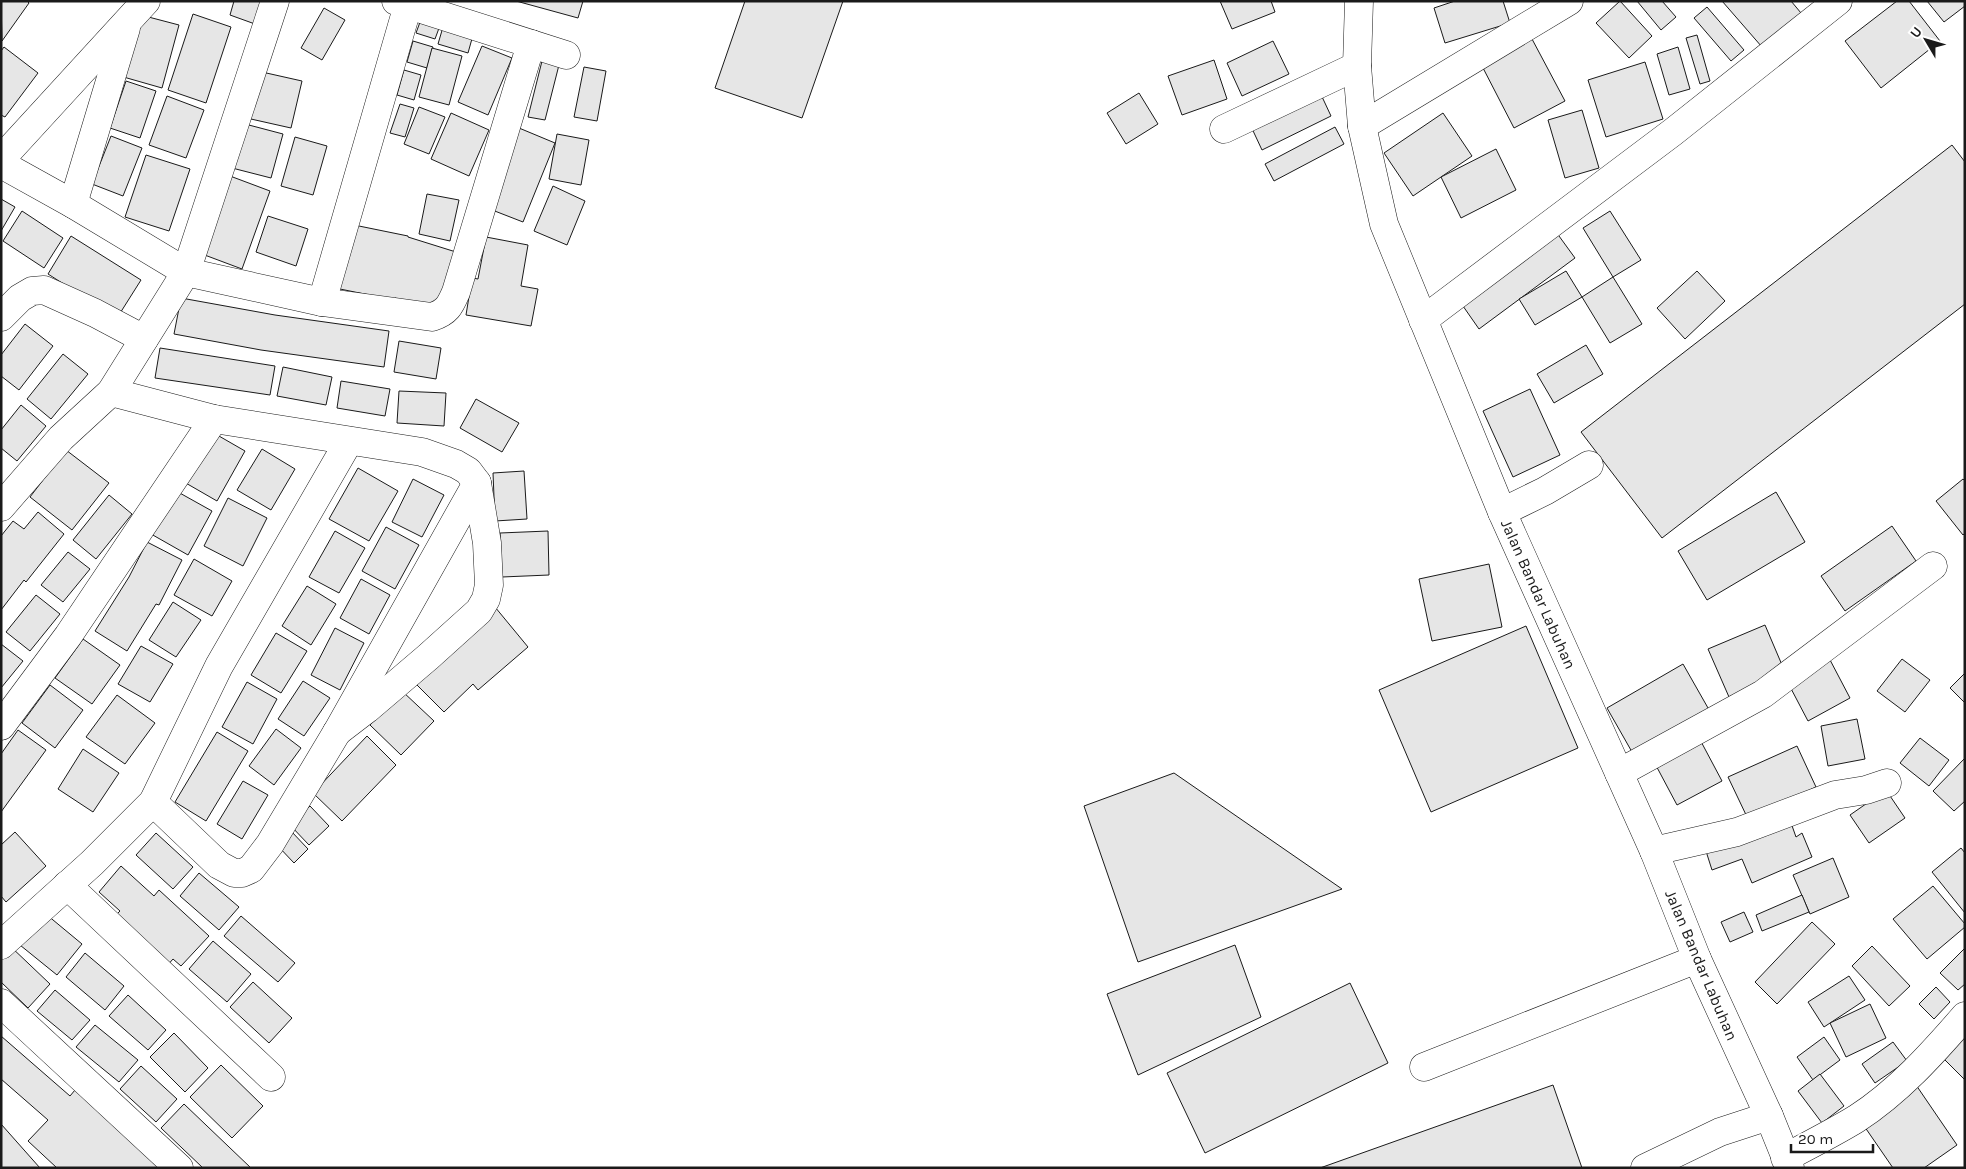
<svg xmlns="http://www.w3.org/2000/svg" width="1966" height="1169" font-family="Karla,sans-serif">
	<style>
		.building { fill: #e6e6e6; stroke: #1a1a1a }
		.lines { fill: none; stroke-linecap: round; stroke-linejoin: round }
		.minor-casing { stroke: #1a1a1a; stroke-width: 29 }
		.major-casing { stroke: #1a1a1a; stroke-width: 29 }
		.minor { stroke: #fff; stroke-width: 28 }
		.major { stroke: #fff; stroke-width: 28 }
		.labels { text-anchor: middle; stroke-width: 4; stroke-linejoin: round; paint-order: stroke }
		.street-label { font-size: 16px; fill: #1a1a1a; stroke: #fff }
	</style>
	<rect width="100%" height="100%" fill="#fff"/>
	<g class="building">
		<path d="M1,1H27L29,3L2,41Z"/>
		<path d="M234,1H264L255,24L230,15Z"/>
		<path d="M516,1H583L578,18Z"/>
		<path d="M745,1H843L802,118L715,88Z"/>
		<path d="M1220,1H1271L1275,12L1232,29Z"/>
		<path d="M1455,1H1503L1510,23L1445,43L1434,8Z"/>
		<path d="M1620,1L1652,36L1629,58L1596,23Z"/>
		<path d="M1637,1H1662L1676,17L1661,30Z"/>
		<path d="M1722,1H1791L1801,13L1762,47Z"/>
		<path d="M1897,1H1909L1940,41L1881,88L1845,41Z"/>
		<path d="M1927,1H1965V6L1944,22Z"/>
		<path d="M1707,7L1744,50L1731,61L1694,18Z"/>
		<path d="M324,8L345,20L322,60L301,48Z"/>
		<path d="M137,14L179,25L162,88L120,76Z"/>
		<path d="M193,14L231,27L206,103L168,90Z"/>
		<path d="M423,14L442,20L435,39L416,33Z"/>
		<path d="M443,27L473,35L468,53L438,44Z"/>
		<path d="M1697,35L1710,81L1700,84L1686,38Z"/>
		<path d="M1532,39L1565,101L1514,128L1482,66Z"/>
		<path d="M413,41L433,47L427,68L407,62Z"/>
		<path d="M1273,41L1289,74L1242,96L1227,63Z"/>
		<path d="M482,46L512,58L488,115L458,102Z"/>
		<path d="M4,47L38,73L5,117L1,115V51Z"/>
		<path d="M1678,47L1690,89L1669,95L1657,54Z"/>
		<path d="M432,48L462,56L449,105L419,97Z"/>
		<path d="M543,57L560,61L545,120L528,117Z"/>
		<path d="M1214,60L1227,99L1182,115L1168,76Z"/>
		<path d="M1645,62L1663,119L1606,137L1588,80Z"/>
		<path d="M584,67L606,71L597,121L574,117Z"/>
		<path d="M253,70L302,81L291,128L242,117Z"/>
		<path d="M404,70L421,75L414,100L397,95Z"/>
		<path d="M126,81L156,91L140,138L110,128Z"/>
		<path d="M1317,86L1331,116L1262,150L1248,120Z"/>
		<path d="M1139,93L1158,124L1126,144L1107,113Z"/>
		<path d="M167,96L204,110L186,158L149,145Z"/>
		<path d="M400,104L414,108L405,137L390,133Z"/>
		<path d="M419,107L445,117L429,154L404,144Z"/>
		<path d="M1582,110L1599,168L1565,178L1548,120Z"/>
		<path d="M451,113L489,130L469,176L431,159Z"/>
		<path d="M1443,113L1472,156L1413,196L1384,153Z"/>
		<path d="M245,124L283,134L271,178L232,168Z"/>
		<path d="M1335,127L1344,144L1274,181L1265,164Z"/>
		<path d="M519,128L555,143L523,222L487,208Z"/>
		<path d="M557,134L589,140L581,185L549,179Z"/>
		<path d="M111,136L142,148L123,196L92,184Z"/>
		<path d="M295,137L327,146L313,195L281,186Z"/>
		<path d="M1952,145L1965,162V304L1662,538L1581,432Z"/>
		<path d="M1496,149L1516,190L1461,218L1441,177Z"/>
		<path d="M146,155L190,169L169,231L125,217Z"/>
		<path d="M230,176L270,191L242,269L202,254Z"/>
		<path d="M553,186L585,201L567,245L534,231Z"/>
		<path d="M427,194L459,200L450,241L419,234Z"/>
		<path d="M1,199L15,207L1,231Z"/>
		<path d="M22,211L63,238L44,268L3,241Z"/>
		<path d="M1610,211L1641,260L1613,277L1583,228Z"/>
		<path d="M268,216L308,229L296,266L256,252Z"/>
		<path d="M354,225L408,236V237L456,252L437,311L395,298L394,300L340,289Z"/>
		<path d="M1551,225L1575,258L1479,329L1456,296Z"/>
		<path d="M71,236L141,280L117,318L48,274Z"/>
		<path d="M486,237L528,245L521,286L538,289L531,326L466,315L472,278L478,279Z"/>
		<path d="M1566,271L1582,297L1535,325L1519,299Z"/>
		<path d="M1697,271L1725,301L1685,339L1657,308Z"/>
		<path d="M1613,277L1642,324L1610,343L1582,297Z"/>
		<path d="M181,298L275,315L389,331L384,367L261,350L174,334Z"/>
		<path d="M25,324L53,346L19,390L1,376V355Z"/>
		<path d="M399,341L441,348L436,379L394,372Z"/>
		<path d="M1586,345L1603,374L1554,403L1537,374Z"/>
		<path d="M160,348L275,366L270,395L155,378Z"/>
		<path d="M63,354L88,374L51,419L27,399Z"/>
		<path d="M283,367L332,377L326,405L277,396Z"/>
		<path d="M341,381L390,389L385,416L337,408Z"/>
		<path d="M1530,389L1560,455L1513,477L1483,411Z"/>
		<path d="M399,391L446,393L444,426L397,423Z"/>
		<path d="M476,399L519,423L502,452L460,428Z"/>
		<path d="M21,405L46,426L17,461L1,448V430Z"/>
		<path d="M212,432L245,451L217,501L184,482Z"/>
		<path d="M262,449L295,469L271,510L237,490Z"/>
		<path d="M66,450L109,483L72,530L30,497Z"/>
		<path d="M358,468L398,491L369,541L329,519Z"/>
		<path d="M524,471L527,519L495,521L493,473Z"/>
		<path d="M413,479L444,495L422,537L392,522Z"/>
		<path d="M1963,479L1965,481V533L1963,535L1936,501Z"/>
		<path d="M169,487L212,511L188,555L144,530Z"/>
		<path d="M1776,492L1805,542L1707,600L1678,551Z"/>
		<path d="M109,495L132,514L96,559L73,540Z"/>
		<path d="M228,498L267,518L243,566L204,546Z"/>
		<path d="M38,512L64,534L26,582L24,580L1,610V536L13,521L24,529Z"/>
		<path d="M1892,526L1916,561L1845,611L1821,576Z"/>
		<path d="M386,527L419,545L395,589L362,571Z"/>
		<path d="M335,531L365,548L339,593L309,577Z"/>
		<path d="M548,531L549,575L502,577L500,533Z"/>
		<path d="M147,542L182,560L159,605L156,604L127,651L95,631L129,577Z"/>
		<path d="M68,552L90,569L63,602L41,585Z"/>
		<path d="M194,559L232,581L212,616L174,595Z"/>
		<path d="M1489,564L1502,627L1432,641L1419,579Z"/>
		<path d="M361,579L390,595L369,634L340,618Z"/>
		<path d="M307,586L336,604L311,645L282,626Z"/>
		<path d="M36,595L60,614L30,651L6,632Z"/>
		<path d="M173,602L201,620L176,657L149,640Z"/>
		<path d="M495,607L528,647L478,690L473,684L444,712L417,685Z"/>
		<path d="M1765,625L1785,672L1729,697L1708,649Z"/>
		<path d="M1526,626L1578,748L1431,812L1379,690Z"/>
		<path d="M335,628L364,643L340,690L311,675Z"/>
		<path d="M276,633L307,651L281,693L251,675Z"/>
		<path d="M83,639L120,665L92,704L55,678Z"/>
		<path d="M1,644L23,661L1,688Z"/>
		<path d="M141,646L173,664L150,702L118,684Z"/>
		<path d="M1829,658L1850,698L1808,721L1787,681Z"/>
		<path d="M1902,659L1930,680L1905,712L1877,691Z"/>
		<path d="M1683,664L1712,715L1636,759L1607,708Z"/>
		<path d="M1965,673V703L1950,688Z"/>
		<path d="M303,681L330,698L304,736L278,719Z"/>
		<path d="M247,682L277,699L253,744L222,727Z"/>
		<path d="M50,685L83,710L55,748L22,723Z"/>
		<path d="M402,691L434,721L401,755L370,725Z"/>
		<path d="M117,695L155,723L125,764L86,737Z"/>
		<path d="M1857,719L1865,759L1828,766L1821,726Z"/>
		<path d="M276,729L301,748L274,785L249,766Z"/>
		<path d="M18,730L46,750L1,812V754Z"/>
		<path d="M217,732L248,751L206,821L175,802Z"/>
		<path d="M1697,734L1722,781L1677,805L1652,758Z"/>
		<path d="M367,736L396,765L342,821L313,793Z"/>
		<path d="M1920,738L1949,760L1929,786L1900,763Z"/>
		<path d="M1797,746L1816,787L1748,819L1728,777Z"/>
		<path d="M83,749L119,773L93,812L58,789Z"/>
		<path d="M1965,758V801L1954,811L1933,791Z"/>
		<path d="M1174,773L1342,889L1138,962L1084,806Z"/>
		<path d="M243,781L268,795L242,839L217,824Z"/>
		<path d="M1886,790L1905,818L1869,843L1850,815Z"/>
		<path d="M310,806L329,826L309,845L290,825Z"/>
		<path d="M1790,820L1796,837L1802,833L1812,857L1752,883L1742,859L1712,870L1705,848Z"/>
		<path d="M291,831L308,849L294,863L277,845Z"/>
		<path d="M15,832L46,866L6,902L1,896V845Z"/>
		<path d="M156,833L193,867L173,889L136,855Z"/>
		<path d="M1961,848L1965,853V913L1932,872Z"/>
		<path d="M1833,858L1849,897L1810,914L1793,875Z"/>
		<path d="M121,866L154,896L159,890L209,936L181,966L173,959L166,967L111,920L120,911L99,892Z"/>
		<path d="M199,873L239,907L219,930L180,896Z"/>
		<path d="M1933,886L1965,924V927L1927,959L1893,919Z"/>
		<path d="M1802,895L1809,912L1762,931L1756,915Z"/>
		<path d="M41,910L82,944L57,975L15,941Z"/>
		<path d="M1744,912L1753,932L1730,942L1721,922Z"/>
		<path d="M241,916L295,963L278,982L224,936Z"/>
		<path d="M1812,922L1835,944L1777,1004L1755,982Z"/>
		<path d="M213,941L251,974L227,1002L189,969Z"/>
		<path d="M9,945L50,984L28,1008L1,982V954Z"/>
		<path d="M1235,945L1261,1017L1138,1075L1107,994Z"/>
		<path d="M1872,946L1910,986L1889,1006L1852,966Z"/>
		<path d="M1965,948V984L1958,990L1940,973Z"/>
		<path d="M85,953L124,986L105,1010L66,977Z"/>
		<path d="M1849,976L1865,1000L1824,1027L1808,1002Z"/>
		<path d="M253,982L292,1018L269,1043L230,1007Z"/>
		<path d="M1350,983L1388,1063L1205,1153L1167,1073Z"/>
		<path d="M1936,987L1950,1002L1934,1019L1919,1004Z"/>
		<path d="M55,990L90,1020L72,1040L37,1011Z"/>
		<path d="M128,995L166,1030L148,1050L109,1016Z"/>
		<path d="M1870,1004L1886,1038L1846,1057L1830,1023Z"/>
		<path d="M95,1025L138,1060L119,1082L76,1047Z"/>
		<path d="M1965,1026V1080L1938,1053Z"/>
		<path d="M174,1033L208,1068L185,1092L150,1057Z"/>
		<path d="M1,1036L70,1096L75,1090L160,1168H57L28,1141L48,1120L1,1079Z"/>
		<path d="M1824,1037L1840,1060L1813,1080L1797,1057Z"/>
		<path d="M1893,1042L1907,1061L1875,1083L1862,1064Z"/>
		<path d="M221,1065L263,1106L232,1138L190,1097Z"/>
		<path d="M141,1066L177,1099L156,1122L120,1089Z"/>
		<path d="M1820,1074L1844,1106L1822,1123L1798,1091Z"/>
		<path d="M1914,1082L1957,1145L1924,1168H1893L1860,1120Z"/>
		<path d="M1553,1085L1582,1168H1320Z"/>
		<path d="M184,1104L251,1168H203L161,1128Z"/>
		<path d="M1,1124L40,1168H1Z"/>
	</g>
	<g class="lines">
		<g class="minor-casing">
			<g id="minor">
				<path d="M396,1L566,55"/>
				<path d="M1362,126L1569,1"/>
				<path d="M1224,129L1357,66"/>
				<path d="M1,159L146,1"/>
				<path d="M1,164L73,204L186,272L322,302L432,317C447,312 450,306 456,292L531,44"/>
				<path d="M73,204L126,28"/>
				<path d="M322,302L408,5"/>
				<path d="M1,317L20,298L32,291L44,290L95,313L144,339"/>
				<path d="M1423,320L1673,132L1838,1"/>
				<path d="M111,392L214,419L422,452L456,464L468,471L477,483L487,543L489,585L486,599L479,611L428,657L367,709L337,732"/>
				<path d="M1,507L61,438L111,392L186,272L275,1"/>
				<path d="M1502,512L1545,491L1589,465"/>
				<path d="M1,726L68,636L214,419"/>
				<path d="M1619,773L1763,694L1933,566"/>
				<path d="M153,802L219,865L234,873H242L251,869L270,844L337,732L477,483"/>
				<path d="M1654,851L1737,832L1835,795L1866,790L1887,783"/>
				<path d="M67,885L271,1077"/>
				<path d="M1,945L92,863L153,802L219,666L349,441"/>
				<path d="M1,1003L179,1168"/>
				<path d="M1424,1067L1697,959"/>
				<path d="M1785,1158C1809,1145 1833,1133 1856,1119C1898,1092 1932,1054 1965,1016"/>
				<path d="M1645,1168L1720,1132L1769,1116"/>
			</g>
		</g>
		<g class="major-casing">
			<path id="major" d="M1359,1L1357,66L1362,126L1384,224L1502,512L1654,851L1697,959L1769,1116L1790,1168"/>
		</g>
		<use href="#minor" class="minor"/>
		<use href="#major" class="major"/>
	</g>
	<g class="labels">
		<g class="street-label">
			<text transform="translate(1539 594) rotate(66)" y="6">Jalan Bandar Labuhan</text>
			<text transform="translate(1702 965) rotate(67)" y="6">Jalan Bandar Labuhan</text>
		</g>
	</g>
	<rect width="1966" height="1169" fill="none" stroke="#1a1a1a" stroke-width="5"/>
	<g transform="translate(1926 40) rotate(308)" stroke="#ffffff" stroke-width="4" paint-order="stroke">
	<path d="M0-4L9 19L0 12L-9 19Z" fill="#1a1a1a"/>
	<text y="-8" font-size="14" font-weight="bold" text-anchor="middle" fill="#1a1a1a">U</text>
	</g>
	<path d="M1791 1144v8h82v-8" fill="none" stroke="#1a1a1a" stroke-width="2.5"/>
	<text x="1798" y="1144" font-size="15" fill="#1a1a1a" stroke="#ffffff" stroke-width="4" paint-order="stroke">20 m</text>
</svg>
